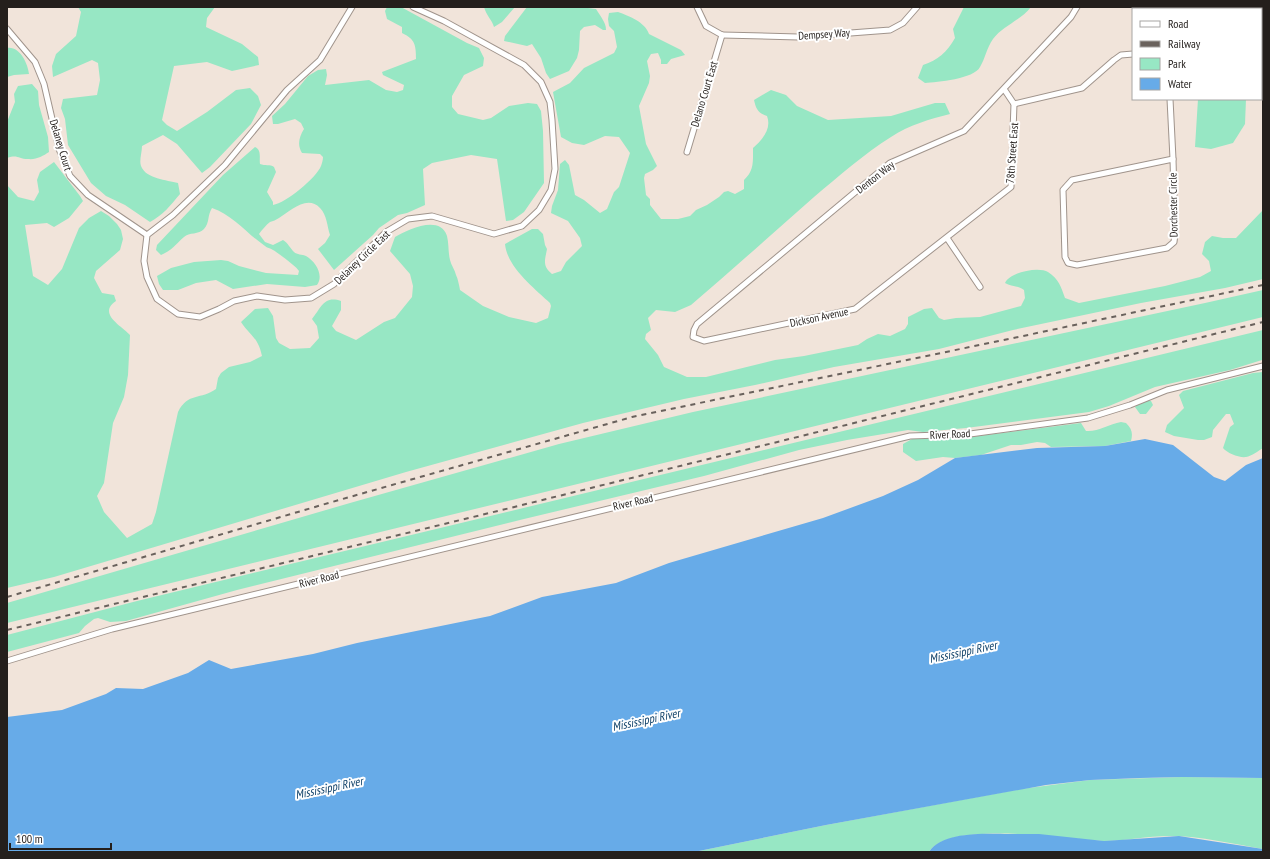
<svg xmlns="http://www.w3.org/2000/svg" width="1270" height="859" font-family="'PT Sans Narrow',sans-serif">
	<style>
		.green { fill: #97e7c4 }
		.water { fill: #67abe8 }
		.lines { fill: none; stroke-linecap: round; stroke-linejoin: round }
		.minor-casing { stroke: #a0948c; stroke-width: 7 }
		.tertiary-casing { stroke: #a0948c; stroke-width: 8 }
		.minor { stroke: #fff; stroke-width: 5 }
		.tertiary { stroke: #fff; stroke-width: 6 }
		.rail { stroke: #6a625d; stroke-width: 2; stroke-dasharray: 5 5; stroke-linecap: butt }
		.labels { text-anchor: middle; stroke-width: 4; stroke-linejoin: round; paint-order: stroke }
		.street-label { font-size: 11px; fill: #241f1c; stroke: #fff }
		.water-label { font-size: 12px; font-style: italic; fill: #0f4169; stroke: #fff }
	</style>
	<rect width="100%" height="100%" fill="#f1e4da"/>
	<g class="green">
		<path d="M78,7H215L207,18L206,27L242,44L258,57L259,65L232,71L207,62L174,66L162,120L167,125L177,131L207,112L236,90L250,88L258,96L261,105L251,124L210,167L202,173L177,144L163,135L142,146C142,152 139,161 141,166C146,179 167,180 178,183L180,194C170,206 163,215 150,222L125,205L106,196L91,183L68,145L65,119L61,108L63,99L97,95L100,80L98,63L92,60L53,77L52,66L56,54L76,36L81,12Z"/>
		<path d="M387,7H401L467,43L479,48L484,58L483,66L464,75L452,96V107L458,114L483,120L491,118L509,106L528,103L537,104L541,111L543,131L544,183L524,212L513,220L506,221L497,159L471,155L432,163L423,169L425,205L407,213L398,215L379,228L373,235L334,270L318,249L325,243L330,235C327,226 327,215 320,208C307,194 289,212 279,218C276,220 273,221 270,222C266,225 262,230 259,234L265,242L273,245L283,240C288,243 290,248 294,252C297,255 302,254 306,256C316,262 324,275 317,285L305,287L267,284L233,289L216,280L196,283L178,290H163L159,284L157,276L171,268L194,262L221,260L228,261L239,266L266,273L298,275L299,271C297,267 277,252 273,250C270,248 267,248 265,246C247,234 233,215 212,208C207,216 210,222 204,229C199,235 189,232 184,237C176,244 171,251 161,255L156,250L157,245L223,175L255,147C262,150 259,158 260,164C265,166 270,164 274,167L276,172L267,192L273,202V205C286,203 316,178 321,166C322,163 323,160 323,157L320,154L302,153C297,145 299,137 304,129L301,123L295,119L278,124H273L272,116L285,104L308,76L318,70L326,69L327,75L325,85L369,80L386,90L397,92L403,90L404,85L383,75L382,72L416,59C416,45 415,39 402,33V27L387,19L385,11Z"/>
		<path d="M484,7H515L502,22L494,27C492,20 486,15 484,7Z"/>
		<path d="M527,7H580L596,9C600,16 606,22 606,30H603L595,25L584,27L580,31L579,50L577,58L569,71L550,79L546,73L541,58L532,44L527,46L504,41L505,36Z"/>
		<path d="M964,7H1031C1021,20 1003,26 993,39C987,47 985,59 980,67C974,79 937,82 925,83L918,78L923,65C938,60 947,52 955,38L953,29Z"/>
		<path d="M618,12C629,16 645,22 649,34L681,50L685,55L671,59L667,64H661V60L658,53L651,54L647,61L650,76L649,83L639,106L646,144L657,166L653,170L645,174L644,178L646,195L650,199V205L661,219H678L690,216L696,210L707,205L719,197L724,192L728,191L735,194L744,189V180C754,171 753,162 753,148C762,140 772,129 767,116C758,113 756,109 754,100L771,90L786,95L797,106L828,120L891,116L935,103H945L950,114C930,119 909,125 891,137C864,154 839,176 814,197C773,233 732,270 691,305L675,312L656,310L648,318L651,330L646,334L645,339L658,355L664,367L687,377H706L775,360L804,356L858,345L867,339L878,334L890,336L905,329L908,324V317L924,309L932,308L939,318L944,320L956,318L980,317L1021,306L1025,298L1024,290C1018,285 1011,287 1005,283C1010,272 1039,266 1048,272C1059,279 1061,287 1065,298L1079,303L1165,286L1200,277L1211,271L1209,261L1202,254L1205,242L1212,236L1223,238H1236L1263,210V279L1225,288L1141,303L1013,330L939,349L834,367L755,385L684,399L583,423L406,472L54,577L7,588V185L18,197L34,201L39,192L37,180L40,172L54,162L80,196L83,201L69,218L54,227L47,223L25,225L33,276L48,285L62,269L79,228L89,218L101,211L109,216L117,224L121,230L123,239L120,250L96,271L94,278L102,293L114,295L116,301C97,314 122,326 130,335L128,375L124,397L113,423L104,483L97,496L104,512L127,538L152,524L156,512L178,412C188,392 201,400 216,389L218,378L221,373L229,367L250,362L262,356C258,337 251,337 241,322L255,309L268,308L273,316L276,338L279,343L290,349L310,348L319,338L317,326L312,319C321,308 324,295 341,301V310L332,326L336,331L356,340L384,322L395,318L412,297L413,286L410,274L390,251L395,237C407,230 440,214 447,236C449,244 448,252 450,260C451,265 455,270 456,275C458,279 459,285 460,290L483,306L509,317L536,323L548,318L551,306L550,303C534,288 507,267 505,244L532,229H538L543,234L545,245L547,249C545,260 542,266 552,274L561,271L566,262L582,246L580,238L568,221L551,213L552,206L558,190L560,164L565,160L569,165L575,195L584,200L600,213L607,209L614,192L619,187L630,153L619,137L605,136L584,145L572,143L561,137L553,92L570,83L584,68L614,53L617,47L614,31L609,26L608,19L609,13Z"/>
		<path d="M7,48C20,46 28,64 29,74L14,75L7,77Z"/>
		<path d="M32,84L38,91L39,105L48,137L49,152C43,156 36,160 28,159C18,159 18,154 7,158V122L15,102L14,94L18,86Z"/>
		<path d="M1198,99H1246L1245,124L1233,143L1211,149L1195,147Z"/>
		<path d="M1263,290V317L7,623V603L350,503L559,444L693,412L1205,303Z"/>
		<path d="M1263,330L1262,360L1230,370L1155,387L1109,406L1089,412L966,428L923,432L908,430L847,440L799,450L704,476L524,519L237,590L126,621L110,622L98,618L94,619L85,626L79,633L7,652V635L137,601Z"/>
		<path d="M1263,372V448C1258,451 1252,456 1246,457C1239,458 1227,453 1223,448L1230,427L1234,424L1230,414H1226L1213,430L1212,437L1204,440H1198L1174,436L1165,432L1167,425L1184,408L1179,395L1183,391L1253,373Z"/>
		<path d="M1145,401H1151L1153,405L1146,414H1140L1135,407L1138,404Z"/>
		<path d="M1121,422L1126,423C1132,429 1133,433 1131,441L1105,446L1051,447L1045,443L1037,442L1021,445H1011L981,455L955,458L943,457L916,461L903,452V444L912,439L970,437L1081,423L1086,431C1098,432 1109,424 1121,422Z"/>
		<path d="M1182,777L1263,778V849C1233,844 1201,836 1170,836C1147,836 1125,841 1103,841C1068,839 949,820 929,852H694L826,825L1021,789L1090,780Z"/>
	</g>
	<g class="water">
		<path d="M1145,439L1173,445L1214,477L1225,481L1246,465L1263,458V778L1182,777L1140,778L1090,780L1046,785L826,825L694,852H7V717L62,710L106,694L116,688L143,689L188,673L209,660L231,669L313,654L357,643L490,616L542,597L616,583L669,563L823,518L883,496L918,480L955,458L1037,448L1105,446Z"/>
		<path d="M1008,834H1039L1104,841L1179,836L1263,849V852H929C942,831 987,834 1008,834Z"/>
	</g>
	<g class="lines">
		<g class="minor-casing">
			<g id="minor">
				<path d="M352,7L320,60L287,90L225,165L173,215L147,235L144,261L147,277L157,299L178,314L200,317L219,309L234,301L257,296L285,300L311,298L334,284L386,232L408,219L432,216L494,234L522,226L539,210L551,190L555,169L552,120L550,102L541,82L524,65L444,21L413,7"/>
				<path d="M697,7L706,26L722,35"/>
				<path d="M1168,7V9"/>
				<path d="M1253,9V7"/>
				<path d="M7,29L35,62L44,84L59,149L70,176L88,195L147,235"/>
				<path d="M722,35L798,37L890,30L903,23L917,7"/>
				<path d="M1261,38L1263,42"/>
				<path d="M1004,89L1014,104L1011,187L855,309L704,341L693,337L694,330L697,324L890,163L964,131L1071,17L1077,7"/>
				<path d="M1170,99L1173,159"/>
				<path d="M1014,104L1082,88L1114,60L1121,55L1133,54"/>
				<path d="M687,152L722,35"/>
				<path d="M1173,159L1175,234L1174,242L1167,248L1077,265L1068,263L1065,257L1063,190L1072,180Z"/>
				<path d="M947,238L980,287"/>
				<path d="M7,661L112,629L910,436L970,434L1088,418L1130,405L1167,390L1263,366"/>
			</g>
		</g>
		<g class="tertiary-casing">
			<path id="tertiary" d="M1261,7L1263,11"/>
		</g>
		<use href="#minor" class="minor"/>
		<use href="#tertiary" class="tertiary"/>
		<g class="rail">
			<path d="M7,597L332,502L632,417L1023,336L1263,285"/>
			<path d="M7,630L510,508L1263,322"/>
		</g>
	</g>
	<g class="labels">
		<g class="street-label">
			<text transform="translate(824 34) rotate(-4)" y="4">Dempsey Way</text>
			<text transform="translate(704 94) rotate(-73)" y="4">Delano Court East</text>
			<text transform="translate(61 145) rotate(73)" y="4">Delaney Court</text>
			<text transform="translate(1012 153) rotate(-86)" y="4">78th Street East</text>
			<text transform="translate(875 177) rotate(-38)" y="4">Denton Way</text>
			<text transform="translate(1173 205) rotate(-91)" y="4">Dorchester Circle</text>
			<text transform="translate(362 257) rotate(-44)" y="4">Delaney Circle East</text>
			<text transform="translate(819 317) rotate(-12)" y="4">Dickson Avenue</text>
			<text transform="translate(950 434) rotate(-3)" y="4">River Road</text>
			<text transform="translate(633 502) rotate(-13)" y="4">River Road</text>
			<text transform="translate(319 579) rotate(-14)" y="4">River Road</text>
		</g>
		<g class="water-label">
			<text transform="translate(963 652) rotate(-12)" y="4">Mississippi River</text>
			<text transform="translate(646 720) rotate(-12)" y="4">Mississippi River</text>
			<text transform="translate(329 788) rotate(-12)" y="4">Mississippi River</text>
		</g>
	</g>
	<rect width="1270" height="859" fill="none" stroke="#241f1c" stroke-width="16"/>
	<rect x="1132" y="8" width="130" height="92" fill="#ffffff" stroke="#a7a5a4"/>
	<rect x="1140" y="21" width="20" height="6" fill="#ffffff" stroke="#a7a5a4"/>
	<text x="1168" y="28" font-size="12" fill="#241f1c">Road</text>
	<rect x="1140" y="41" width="20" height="6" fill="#6a625d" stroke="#a7a5a4"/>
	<text x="1168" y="48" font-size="12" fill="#241f1c">Railway</text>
	<rect x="1140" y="58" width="20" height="12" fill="#97e7c4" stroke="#a7a5a4"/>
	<text x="1168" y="68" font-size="12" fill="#241f1c">Park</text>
	<rect x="1140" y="78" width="20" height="12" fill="#67abe8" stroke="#a7a5a4"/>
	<text x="1168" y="88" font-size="12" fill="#241f1c">Water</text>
	<path d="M10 843v6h101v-6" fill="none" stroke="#241f1c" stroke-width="2"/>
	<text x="16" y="843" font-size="12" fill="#241f1c" stroke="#ffffff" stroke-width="3" paint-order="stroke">100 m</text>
</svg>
